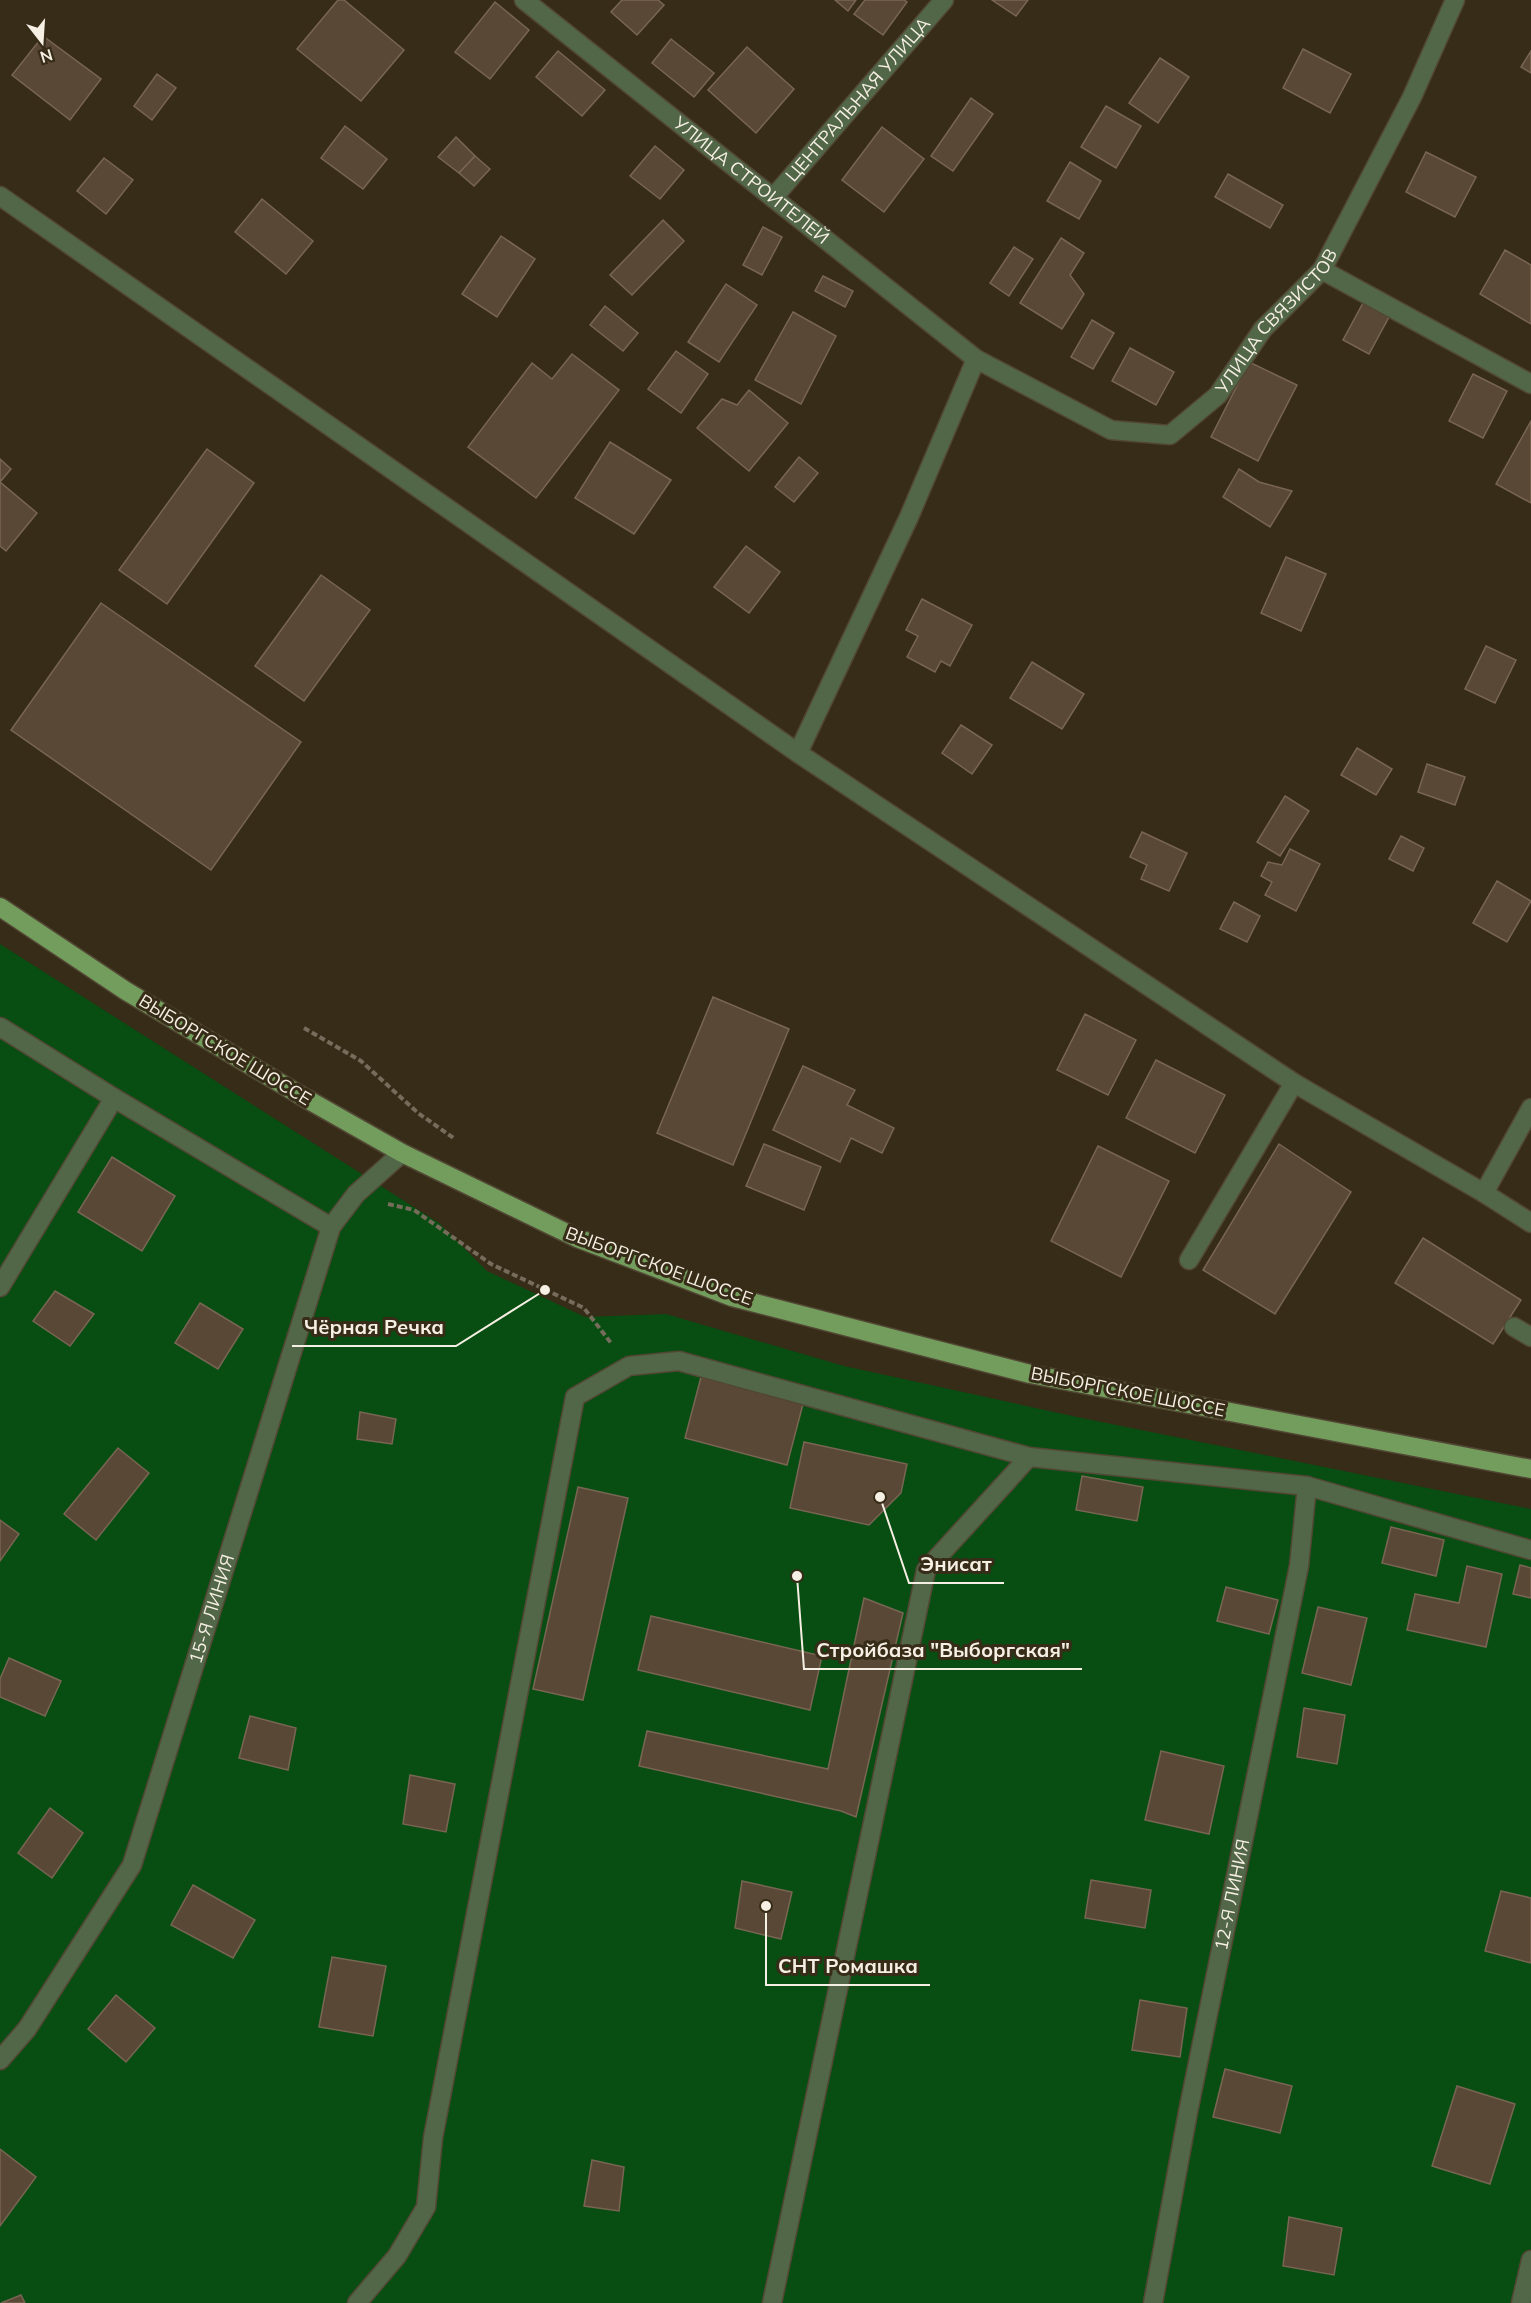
<svg xmlns="http://www.w3.org/2000/svg" width="1531" height="2303" font-family="Mulish,sans-serif">
	<style>
		.green { fill: #084d11 }
		.building { fill: #5a4837; stroke: #786553; stroke-width: 1.5 }
		.lines { fill: none; stroke-linecap: round; stroke-linejoin: round }
		.minor-casing { stroke: #524734; stroke-width: 21 }
		.major-casing { stroke: #524734; stroke-width: 21 }
		.path { stroke: #766c5b; stroke-width: 4; stroke-dasharray: 6 3; stroke-linecap: butt }
		.minor { stroke: #526648; stroke-width: 18 }
		.major { stroke: #739d5d; stroke-width: 18 }
		.labels { text-anchor: middle; stroke-width: 6; stroke-linejoin: round; paint-order: stroke }
		.street-label { font-size: 18px; fill: #f6efe3; stroke: #372c18 }
		.leader { fill: none; stroke: #f6efe3; stroke-width: 2 }
		.callout-dot { fill: #f6efe3; stroke: #372c18; stroke-width: 2 }
		.callout-label { font-size: 20px; text-anchor: middle; font-weight: bold; fill: #f6efe3; stroke: #372c18; stroke-width: 6; stroke-linejoin: round; paint-order: stroke }
	</style>
	<rect width="100%" height="100%" fill="#372c18"/>
	<path class="green" d="M0,944L439,1223L487,1271L585,1317L666,1314L844,1366L1077,1417L1531,1509V2303H0Z"/>
	<g class="building">
		<path d="M338,0H344L404,50L361,101L297,49Z"/>
		<path d="M622,0H658L664,5L637,35L611,12Z"/>
		<path d="M835,0H856L848,11Z"/>
		<path d="M865,0H904L907,2L883,35L854,14Z"/>
		<path d="M992,0H1028L1016,16Z"/>
		<path d="M495,2L529,30L490,79L455,52Z"/>
		<path d="M43,36L101,79L70,120L12,75Z"/>
		<path d="M671,39L714,73L694,97L652,63Z"/>
		<path d="M747,47L794,89L756,133L708,90Z"/>
		<path d="M1303,49L1351,74L1330,113L1283,88Z"/>
		<path d="M558,51L605,90L582,116L536,77Z"/>
		<path d="M1531,51V73L1521,67Z"/>
		<path d="M1160,58L1189,77L1158,123L1129,103Z"/>
		<path d="M157,74L176,88L152,120L134,106Z"/>
		<path d="M971,98L993,114L953,171L931,156Z"/>
		<path d="M1106,106L1141,126L1116,168L1081,147Z"/>
		<path d="M345,126L387,159L363,189L321,158Z"/>
		<path d="M882,127L924,159L884,212L842,180Z"/>
		<path d="M456,137L475,156L459,173L438,157Z"/>
		<path d="M655,146L684,170L660,199L630,176Z"/>
		<path d="M1426,152L1476,177L1455,217L1406,192Z"/>
		<path d="M475,156L490,169L474,186L459,173Z"/>
		<path d="M104,158L133,180L106,214L77,191Z"/>
		<path d="M1070,162L1101,181L1079,219L1047,201Z"/>
		<path d="M1228,174L1283,205L1270,228L1215,197Z"/>
		<path d="M262,199L313,241L286,274L235,232Z"/>
		<path d="M663,220L684,241L632,295L610,275Z"/>
		<path d="M763,227L782,237L762,275L743,265Z"/>
		<path d="M501,236L535,259L497,317L462,294Z"/>
		<path d="M1061,238L1084,253L1070,275L1084,294L1062,329L1020,303Z"/>
		<path d="M1014,247L1033,259L1009,296L990,283Z"/>
		<path d="M1505,250L1531,265V324L1480,294Z"/>
		<path d="M823,276L853,291L845,307L815,291Z"/>
		<path d="M726,284L757,305L719,362L688,342Z"/>
		<path d="M1363,303L1389,317L1369,354L1343,340Z"/>
		<path d="M605,306L638,333L623,351L590,325Z"/>
		<path d="M793,312L836,336L801,404L755,380Z"/>
		<path d="M1092,320L1114,333L1093,369L1071,357Z"/>
		<path d="M1130,348L1174,372L1156,405L1112,381Z"/>
		<path d="M676,351L708,374L681,413L648,389Z"/>
		<path d="M572,354L619,390L536,498L468,447L532,363L552,379Z"/>
		<path d="M1249,362L1297,385L1258,461L1211,437Z"/>
		<path d="M1473,374L1507,391L1483,438L1449,421Z"/>
		<path d="M749,390L788,423L749,471L697,428L722,399L737,405Z"/>
		<path d="M1531,421V503L1496,484Z"/>
		<path d="M610,442L671,480L634,534L575,498Z"/>
		<path d="M207,449L254,483L167,604L119,570Z"/>
		<path d="M799,457L818,473L794,502L775,487Z"/>
		<path d="M0,459L11,469L0,482L37,513L6,551L0,546Z"/>
		<path d="M1239,469L1259,482L1292,491L1270,527L1223,497Z"/>
		<path d="M746,546L780,572L749,613L714,587Z"/>
		<path d="M1286,557L1326,574L1301,631L1261,613Z"/>
		<path d="M321,575L370,610L304,701L255,666Z"/>
		<path d="M922,599L972,625L950,666L941,661L935,672L907,657L918,636L906,630Z"/>
		<path d="M101,603L301,742L211,870L11,730Z"/>
		<path d="M1486,646L1516,660L1495,703L1465,689Z"/>
		<path d="M1032,662L1084,694L1062,729L1010,698Z"/>
		<path d="M961,725L992,745L972,774L942,753Z"/>
		<path d="M1357,748L1392,769L1376,795L1341,775Z"/>
		<path d="M1427,764L1465,777L1455,805L1418,792Z"/>
		<path d="M1285,796L1309,811L1280,856L1257,842Z"/>
		<path d="M1142,832L1187,853L1169,891L1141,879L1147,865L1130,857Z"/>
		<path d="M1401,836L1424,848L1413,871L1389,859Z"/>
		<path d="M1290,849L1320,864L1296,911L1265,895L1272,882L1261,876L1268,862L1282,865Z"/>
		<path d="M1497,881L1531,901L1507,942L1473,923Z"/>
		<path d="M1234,902L1260,916L1247,942L1220,929Z"/>
		<path d="M713,997L789,1029L733,1165L657,1133Z"/>
		<path d="M1085,1014L1136,1040L1108,1095L1057,1070Z"/>
		<path d="M1156,1060L1225,1095L1195,1153L1126,1118Z"/>
		<path d="M803,1066L855,1090L847,1105L894,1128L882,1153L851,1138L840,1162L773,1130Z"/>
		<path d="M764,1144L821,1167L804,1210L746,1186Z"/>
		<path d="M1279,1144L1351,1192L1275,1314L1203,1270Z"/>
		<path d="M1098,1146L1169,1181L1121,1277L1051,1241Z"/>
		<path d="M112,1157L175,1196L142,1251L78,1212Z"/>
		<path d="M1423,1238L1521,1300L1493,1344L1395,1283Z"/>
		<path d="M55,1291L94,1314L70,1346L33,1321Z"/>
		<path d="M200,1303L243,1329L218,1369L175,1343Z"/>
		<path d="M701,1377L803,1404L787,1465L685,1438Z"/>
		<path d="M360,1412L396,1419L392,1444L357,1439Z"/>
		<path d="M804,1442L907,1464L901,1493L869,1525L790,1508Z"/>
		<path d="M118,1448L149,1473L96,1540L64,1514Z"/>
		<path d="M1082,1476L1143,1487L1137,1521L1076,1510Z"/>
		<path d="M578,1487L628,1498L583,1700L533,1689Z"/>
		<path d="M0,1520L19,1534L0,1561Z"/>
		<path d="M1391,1527L1444,1540L1436,1576L1382,1563Z"/>
		<path d="M1520,1565L1531,1568V1598L1513,1594Z"/>
		<path d="M1467,1566L1502,1574L1486,1647L1407,1630L1415,1594L1459,1603Z"/>
		<path d="M1226,1587L1278,1600L1269,1634L1217,1621Z"/>
		<path d="M864,1598L903,1613L856,1817L841,1811L639,1766L647,1731L828,1769Z"/>
		<path d="M1318,1607L1367,1618L1351,1685L1302,1673Z"/>
		<path d="M651,1616L822,1656L810,1710L638,1670Z"/>
		<path d="M9,1658L61,1681L45,1716L0,1697V1679Z"/>
		<path d="M1304,1708L1345,1715L1337,1764L1297,1757Z"/>
		<path d="M250,1716L296,1728L288,1770L239,1758Z"/>
		<path d="M1161,1751L1224,1766L1209,1834L1145,1820Z"/>
		<path d="M410,1775L455,1784L446,1832L403,1824Z"/>
		<path d="M50,1808L83,1833L52,1878L18,1853Z"/>
		<path d="M1091,1880L1151,1890L1145,1928L1085,1918Z"/>
		<path d="M742,1881L792,1892L781,1939L735,1928Z"/>
		<path d="M193,1885L255,1920L233,1958L171,1925Z"/>
		<path d="M1501,1891L1531,1898V1963L1485,1951Z"/>
		<path d="M332,1957L386,1966L373,2036L319,2027Z"/>
		<path d="M116,1995L155,2028L126,2062L88,2029Z"/>
		<path d="M1140,2000L1187,2008L1180,2057L1132,2050Z"/>
		<path d="M1225,2069L1292,2086L1280,2133L1213,2117Z"/>
		<path d="M1457,2086L1515,2104L1490,2184L1432,2166Z"/>
		<path d="M0,2149L36,2177L0,2226Z"/>
		<path d="M592,2160L624,2167L619,2211L584,2206Z"/>
		<path d="M1289,2217L1342,2228L1334,2275L1283,2266Z"/>
		<path d="M21,2295L25,2303H1Z"/>
	</g>
	<g class="lines">
		<g class="minor-casing">
			<g id="minor">
				<path id="s1" d="M524,0L976,359L1111,430L1170,435L1218,395L1263,329L1322,270L1412,97L1455,0"/>
				<path d="M0,196L798,753L1294,1083L1484,1193L1531,1223"/>
				<path id="s2" d="M773,198L944,0"/>
				<path d="M1322,270L1531,384"/>
				<path d="M798,753L909,517L976,359"/>
				<path d="M0,1027L114,1098L331,1227"/>
				<path d="M1484,1193L1531,1108"/>
				<path d="M1189,1260L1294,1083"/>
				<path d="M0,1287L114,1098"/>
				<path d="M1514,1327L1531,1337"/>
				<path id="s3" d="M0,2060L27,2029L132,1865L331,1227L356,1194L402,1153"/>
				<path d="M357,2303L397,2256L426,2207L433,2138L575,1397L629,1366L679,1361L1029,1457L1307,1486L1531,1550"/>
				<path d="M772,2303L926,1570L1029,1457"/>
				<path id="s4" d="M1153,2303L1188,2112L1299,1566L1307,1486"/>
				<path d="M1521,2303L1531,2260"/>
			</g>
		</g>
		<g class="major-casing">
			<path id="major" d="M0,907L126,991L305,1098L402,1153L577,1238L732,1297L1030,1374L1531,1469"/>
		</g>
		<g class="path">
			<path d="M304,1028L361,1061L418,1113L455,1139"/>
			<path d="M388,1204L414,1210L491,1264L584,1308L611,1343"/>
		</g>
		<use href="#minor" class="minor"/>
		<use href="#major" class="major"/>
	</g>
	<g class="labels">
		<g class="street-label">
			<text dy="6" stroke="none"><textPath href="#s2" startOffset="130">ЦЕНТРАЛЬНАЯ УЛИЦА</textPath></text>
			<text dy="6" stroke="none"><textPath href="#s1" startOffset="290">УЛИЦА СТРОИТЕЛЕЙ</textPath></text>
			<text dy="6" stroke="none"><textPath href="#s1" startOffset="946">УЛИЦА СВЯЗИСТОВ</textPath></text>
			<text transform="translate(225 1050) rotate(31)" y="6">ВЫБОРГСКОЕ ШОССЕ</text>
			<text transform="translate(659 1266) rotate(20)" y="6">ВЫБОРГСКОЕ ШОССЕ</text>
			<text transform="translate(1128 1392) rotate(11)" y="6">ВЫБОРГСКОЕ ШОССЕ</text>
			<text dy="6" stroke="none"><textPath href="#s3" startOffset="504">15-Я ЛИНИЯ</textPath></text>
			<text dy="6" stroke="none"><textPath href="#s4" startOffset="416">12-Я ЛИНИЯ</textPath></text>
		</g>
	</g>
	<path class="leader" d="M545 1290L456 1346H292M880 1497L909 1583H1004M797 1576L804 1669H1082M766 1906L766 1985H930"/>
	<g class="callout-dot">
		<circle cx="545" cy="1290" r="6"/>
		<circle cx="880" cy="1497" r="6"/>
		<circle cx="797" cy="1576" r="6"/>
		<circle cx="766" cy="1906" r="6"/>
	</g>
	<g class="callout-label">
		<text x="374" y="1334">Чёрная Речка</text>
		<text x="956" y="1571">Энисат</text>
		<text x="943" y="1657">Стройбаза "Выборгская"</text>
		<text x="848" y="1973">СНТ Ромашка</text>
	</g>
	<g transform="translate(42 42) rotate(163)" stroke="#372c18" stroke-width="4.5" paint-order="stroke">
	<path d="M0-4.5L10 22L0 15L-10 22Z" fill="#f6efe3"/>
	<text y="-9" font-size="16" font-weight="bold" text-anchor="middle" fill="#f6efe3">N</text>
	</g>
</svg>
